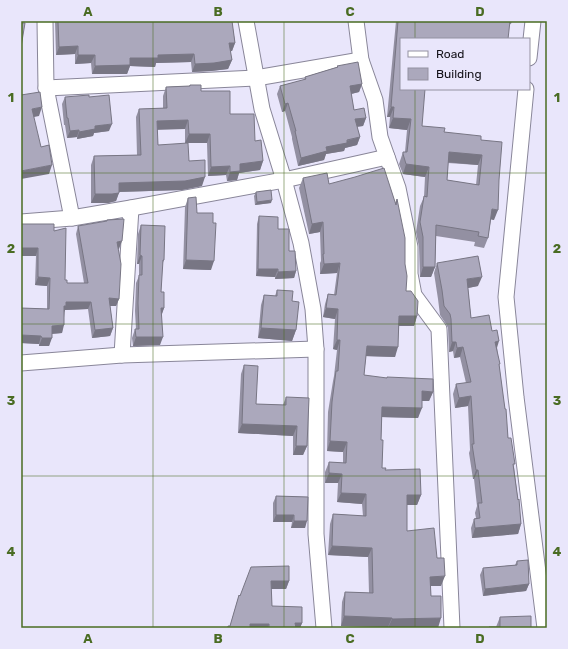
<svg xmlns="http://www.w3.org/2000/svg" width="568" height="649" font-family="Rubik,sans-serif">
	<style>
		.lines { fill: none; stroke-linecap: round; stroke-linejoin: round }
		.minor-casing { stroke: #898699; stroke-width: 17 }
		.minor { stroke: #fff; stroke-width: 15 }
		.wall { fill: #9390a2; fill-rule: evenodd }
		.shaded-wall { fill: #787684 }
		.building { fill: #aba8bc; stroke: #787684; fill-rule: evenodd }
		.grid { fill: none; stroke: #4a6c23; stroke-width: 1; stroke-opacity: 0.55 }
		.neatline { fill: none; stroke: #4a6c23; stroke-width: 1.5 }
		.grid-label { font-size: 13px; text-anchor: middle; font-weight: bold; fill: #4a6c23 }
	</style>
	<rect width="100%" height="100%" fill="#e9e6fb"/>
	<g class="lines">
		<g class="minor-casing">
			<g id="minor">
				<path d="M45,21L46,88L72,218"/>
				<path d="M246,21L262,109L284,180L301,243L313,309L316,349V534L324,628"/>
				<path d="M356,21L361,60L375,100L380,137L398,188L410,247V274L414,295L439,329L452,628"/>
				<path d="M529,58L533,21"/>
				<path d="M46,88L256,78L361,60"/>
				<path d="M526,89L506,297L516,397L545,628"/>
				<path d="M21,222L72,218L131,208L284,180L387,157"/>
				<path d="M122,355L131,208"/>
				<path d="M21,363L122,355L316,349"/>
			</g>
		</g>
		<use href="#minor" class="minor"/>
	</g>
	<g class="wall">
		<path d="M55,21H232L235,43L232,51H230L232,60L228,69L211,71L192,72L191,62L156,63L155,67L130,66L127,74H92L91,63L75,64V54L56,55Z"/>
		<path d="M396,21H512L511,24L401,39L422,126L444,132L481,140L494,220L491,219L488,238L484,248L474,246L475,242L436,236L435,267L431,277H420L419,247L416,232L420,206L424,197L425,177L403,174L399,164L403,152H405L407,130L389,128L390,117H387ZM448,163L478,165L476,185L447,180Z"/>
		<path d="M337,66L362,84L359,92L351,94L354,110L366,118L363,126L357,127L360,137L357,145L345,148L344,151L326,154L324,160L298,166L292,139V137L285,111L282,112L277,94L280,86L304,80L305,77L337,67Z"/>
		<path d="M190,85L201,91L230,114L255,141L263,161L260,170L239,173L237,180L227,181L226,175L208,176L207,143H185V129H157L158,145L189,161L202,186L182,190L119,192L116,201L108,203H91V165L94,156L137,155L136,117L139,109L163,108V96L166,87L189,86Z"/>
		<path d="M65,97H89L109,131L94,133L93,136L77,139V137L67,138L65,125H64L62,104Z"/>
		<path d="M303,178L329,184L395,203L397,199L405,264L406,291L417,316L414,326H399L395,357L366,356L364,375L433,392L429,401H422L418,418L382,417L381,440L382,468L421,495L417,505H407V531L437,558L441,586H430L431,596L438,628H388V627L341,626L342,602L345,592L369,593L368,557L328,555L330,524L333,514L363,516L362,504L337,502L338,483H325V472L329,462L343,463V452L327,451L328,412L333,381L334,376L337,350L333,349L335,319L323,317L325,304L328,294L334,295L337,273L320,274V263L321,261L320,232L309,234L299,188Z"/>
		<path d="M256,192L271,203L255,205L254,196Z"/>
		<path d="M188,198L197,213L211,270L183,269L185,207Z"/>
		<path d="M259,216L278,229L289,251L296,271L294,278L275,279V277L256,276L257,224Z"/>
		<path d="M21,224L54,231L65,280L67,283H84L76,234L78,226L119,249H118L119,299L116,306H110L113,328L110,336L92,338L88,309L65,310L62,333L52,334L49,346H39V344L21,343V308L47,309V286L35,285L36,256H21Z"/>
		<path d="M141,225L164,260L162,265L161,292L164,308L161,316L160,345L133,346L132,338L135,329H136L135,311L136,283L139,276V264H137L138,234Z"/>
		<path d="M437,263L478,286L468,288L471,318L492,331L497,347L508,438L514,467L521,524L518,534L472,538L471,528L474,519L476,518L475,513L477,506L474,479H473L469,453L470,450L468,406L455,408L453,394L456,384L466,383L460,357L454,358L453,351L449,352L448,328L446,324L440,315L438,299L434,273Z"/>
		<path d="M277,290L292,301L296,330L292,341L258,338L261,305L264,295L275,296Z"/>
		<path d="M244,365L256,404L283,405L286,397L307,446L303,455H293V436L238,433L241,374Z"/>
		<path d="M276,496L308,497L305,528H291L292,522H273V503Z"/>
		<path d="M517,561L529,584L526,591L483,596L480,575L483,568L515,565Z"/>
		<path d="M289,581L286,589H271L272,606L302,623L300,628H227L228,626H230L239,595L240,596Z"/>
		<path d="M500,617L531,628L496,627Z"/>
	</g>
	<g class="shaded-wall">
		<path d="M229,43H235L232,51L226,52Z"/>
		<path d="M78,46L75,54L56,55L59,47Z"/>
		<path d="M194,54L191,62L156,63L155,67L130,66L127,74H92L95,66L130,58L158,55Z"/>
		<path d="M78,55H95L91,63L75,64Z"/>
		<path d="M232,60L228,69L211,71L192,72L195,64Z"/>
		<path d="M362,84L359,92L347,95L350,86Z"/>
		<path d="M288,103L285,111L282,112L285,104Z"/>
		<path d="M42,107L39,116L29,118L32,109Z"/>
		<path d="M391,107H394L390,117H387Z"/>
		<path d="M366,118L363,126L352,127L355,119Z"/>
		<path d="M393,118L411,119L407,130L389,128Z"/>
		<path d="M188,120L185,129L154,130L157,121Z"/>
		<path d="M112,124L109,131L94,133L93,136L77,139L79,132L95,126Z"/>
		<path d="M79,130L77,137L67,138L70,131Z"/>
		<path d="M189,134H210L207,143H185Z"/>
		<path d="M360,137L357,145L345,148L344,151L326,154L324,160L298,166L301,158L326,147Z"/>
		<path d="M449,152L482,155L478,165L445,162Z"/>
		<path d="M263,161L260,170L239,173L237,180L227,181L230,172L240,164Z"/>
		<path d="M406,164L429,167L425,177L403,174Z"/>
		<path d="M52,165L49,174L21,179V171Z"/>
		<path d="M230,166L226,175L208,176L211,167Z"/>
		<path d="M205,177L202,186L182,190L116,192L119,183Z"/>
		<path d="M119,193L116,201L108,203H91L95,194Z"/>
		<path d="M272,200L271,203L255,205L257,202Z"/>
		<path d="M492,209L498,210L494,220L489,219Z"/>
		<path d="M323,222L320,232L309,234L312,224Z"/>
		<path d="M122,241L119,249H114L117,242Z"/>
		<path d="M21,248H38L36,256H21Z"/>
		<path d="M140,255L142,256L139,264H137Z"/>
		<path d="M186,260L214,261L211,270L183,269Z"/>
		<path d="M340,263L337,273L320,274L324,264Z"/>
		<path d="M423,267H435L431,277H420Z"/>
		<path d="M258,269H278L275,277L256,276Z"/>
		<path d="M296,271L294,278L275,279L278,272Z"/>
		<path d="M38,277L50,278L47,286L35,285Z"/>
		<path d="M482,277L478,286L463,289L467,279Z"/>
		<path d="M109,298L119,299L116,306H106Z"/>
		<path d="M66,302H91L88,309L65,310L63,314L64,306Z"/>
		<path d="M161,308H164L161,317Z"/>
		<path d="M326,308L338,309L335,319L323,317Z"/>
		<path d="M399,316H417L414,326H396Z"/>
		<path d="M64,325L62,333L49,334L52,326Z"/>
		<path d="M113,328L110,336L92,338L95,330Z"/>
		<path d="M261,328L296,330L292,341L258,338Z"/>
		<path d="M21,335L41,336L39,344L21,343Z"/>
		<path d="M136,337H163L160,345L133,346Z"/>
		<path d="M42,338H52L49,346H39Z"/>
		<path d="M337,340H340L337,350L333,349Z"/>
		<path d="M499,341L496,351L495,342Z"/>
		<path d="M452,342H456L453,351L449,352Z"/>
		<path d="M367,346L398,347L395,357L363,356Z"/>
		<path d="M463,347L460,357L454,358L457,348Z"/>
		<path d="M422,391L433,392L429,401H419Z"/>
		<path d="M471,396L468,406L455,408L459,398Z"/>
		<path d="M382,407L422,408L418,418L379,417Z"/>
		<path d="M242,424L297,426L293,436L238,433Z"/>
		<path d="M330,441L347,442L343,452L327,451Z"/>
		<path d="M296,446H307L303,455H293Z"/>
		<path d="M476,470H478L474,479H473Z"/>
		<path d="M329,473L342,474L338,483H325Z"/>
		<path d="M341,493L366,494L362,504L337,502Z"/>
		<path d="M407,495H421L417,505H403Z"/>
		<path d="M276,515H294L292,522H273Z"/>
		<path d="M294,521H307L305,528H291Z"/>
		<path d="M521,524L518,534L472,538L475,528Z"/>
		<path d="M332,546L372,548L368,557L328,555Z"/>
		<path d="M445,576L441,586H427L430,577Z"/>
		<path d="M271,581H289L286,589H268Z"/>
		<path d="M529,584L526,591L483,596L485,589Z"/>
		<path d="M344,616L392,618L388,627L341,626Z"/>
		<path d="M441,618L438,628H388L392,619Z"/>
		<path d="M295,623H302L300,628H294Z"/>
		<path d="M250,624H269L268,628H249Z"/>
	</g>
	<g class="building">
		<path d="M21,21H22L21,23H25L21,47Z"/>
		<path d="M58,21H232L235,43H229L232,60L214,63L195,64L194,54L158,55V58H130V65L95,66V55H78V46L59,47Z"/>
		<path d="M398,21H510L508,39H401V89H425L422,126L445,128L444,132L481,136V140L502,142L499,180L498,210L492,209L488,238L478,236L479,232L436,225L435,267H423V237L420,222L424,196L427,197L429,167L406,164L403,154V152H407L411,119L393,118L394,107H391ZM449,152L482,155L479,185L447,180Z"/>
		<path d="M358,62L362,84L350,86L354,110L364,108L366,118L355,119L360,137L347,140V143L326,147L327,151L301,158L295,131H296L288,103L285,104L280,86L306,79L305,77L338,67L337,66Z"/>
		<path d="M190,85H201V91H230V114H254L255,141L261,140L263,161L240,164V171L230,172V166L211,167L210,134H189L188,120L157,121L158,145L188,143L189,161L205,160V177L185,181L119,183V193L112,194H95L94,156L141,155L139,109L167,108L166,87L190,86Z"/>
		<path d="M40,92L42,107L32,109L41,147L49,145L52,165L21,171V95Z"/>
		<path d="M89,95V97L109,95L112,124L95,126V129L79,132V130L70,131L68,118H67L65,97Z"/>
		<path d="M384,168L396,205L397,199L405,238V264L407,276L406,291H411L418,301L417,316H399L398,347L367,346L364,375L387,378V377L433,379V392L422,391V408L382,407L381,440H383L382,468H386L385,470L420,469L421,495H407V531L434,528L437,558H444L445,576L430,577L431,596H441V618L392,619V618L344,616L345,592L373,593L372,548L332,546L333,514L366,516V494L341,493L342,474L329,473V462L346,463L347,442L330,441L332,402L336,371H338L340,340H337L338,309L326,308L328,294L336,295L340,263L324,264L323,254H324L323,222L312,224L303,178L327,173L329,184L355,177Z"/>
		<path d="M271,190L272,200L257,202L256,192Z"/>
		<path d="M196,197L197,213H213V223H216L214,261L186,260L188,198Z"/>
		<path d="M259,216L278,217V229H289V251H295L296,271L278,272V269H258Z"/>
		<path d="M124,219L122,241L117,242L121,264L119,299L109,298L113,328L95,330L91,302H66V306H64V325L52,326V338H42L41,336L21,335V308L49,309L50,278L38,277V248H21V224H54V231L66,228L65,280H67V283H88L78,226L107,221V220Z"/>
		<path d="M141,225L165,226L164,260H163L161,292H164V308H161L163,337H136L135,329H139L138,303L139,275H142V256L140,255Z"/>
		<path d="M478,256L482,277L467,279L471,318L489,315L492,331L497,330L499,341L495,342L500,364H499L505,409H506L508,438H511L515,464H513L518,500L519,499L521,524L475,528L474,519L480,518L478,503H482L478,470H476L472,444H474L471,396L459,398L456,384L471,382L463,347L457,348L456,342H452L451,319L450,314L444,306L442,290L437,263Z"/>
		<path d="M277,290L293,291L292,301L299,302L296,330L261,328L264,295L277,296Z"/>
		<path d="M244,365L258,366L256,404L286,405V397L309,398L307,446H296L297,426L242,424Z"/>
		<path d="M276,496L308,497L307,521H294V515H276Z"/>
		<path d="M528,560L529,584L485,589L483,568L517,565V561Z"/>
		<path d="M289,566V581H271L272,606L302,607V623H295L296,628H269V624H250V628H228V626H230L239,595L240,596L251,567Z"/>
		<path d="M531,616V628H489V627H500V617Z"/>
	</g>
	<path class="grid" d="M153,21V628M284,21V628M415,21V39M415,89V628M21,173H547M21,324H547M21,476H547"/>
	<rect width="568" height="649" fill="none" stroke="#e9e6fb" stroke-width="44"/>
	<rect x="400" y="38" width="130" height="52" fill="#e9e6fb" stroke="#9491a1"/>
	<rect x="408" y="51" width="20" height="6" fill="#ffffff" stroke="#9491a1"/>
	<text x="436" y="58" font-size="12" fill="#141219">Road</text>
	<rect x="408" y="68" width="20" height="12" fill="#aba8bc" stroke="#9491a1"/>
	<text x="436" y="78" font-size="12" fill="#141219">Building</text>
	<rect x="22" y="22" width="524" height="605" class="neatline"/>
	<g class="grid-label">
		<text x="88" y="16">A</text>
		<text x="218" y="16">B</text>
		<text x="350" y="16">C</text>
		<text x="480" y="16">D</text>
		<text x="11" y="102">1</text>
		<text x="557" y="102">1</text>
		<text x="11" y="253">2</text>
		<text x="557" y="253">2</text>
		<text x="11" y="405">3</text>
		<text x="557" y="405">3</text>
		<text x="11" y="556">4</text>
		<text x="557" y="556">4</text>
		<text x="88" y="643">A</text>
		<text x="218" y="643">B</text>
		<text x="350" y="643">C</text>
		<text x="480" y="643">D</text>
	</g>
</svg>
